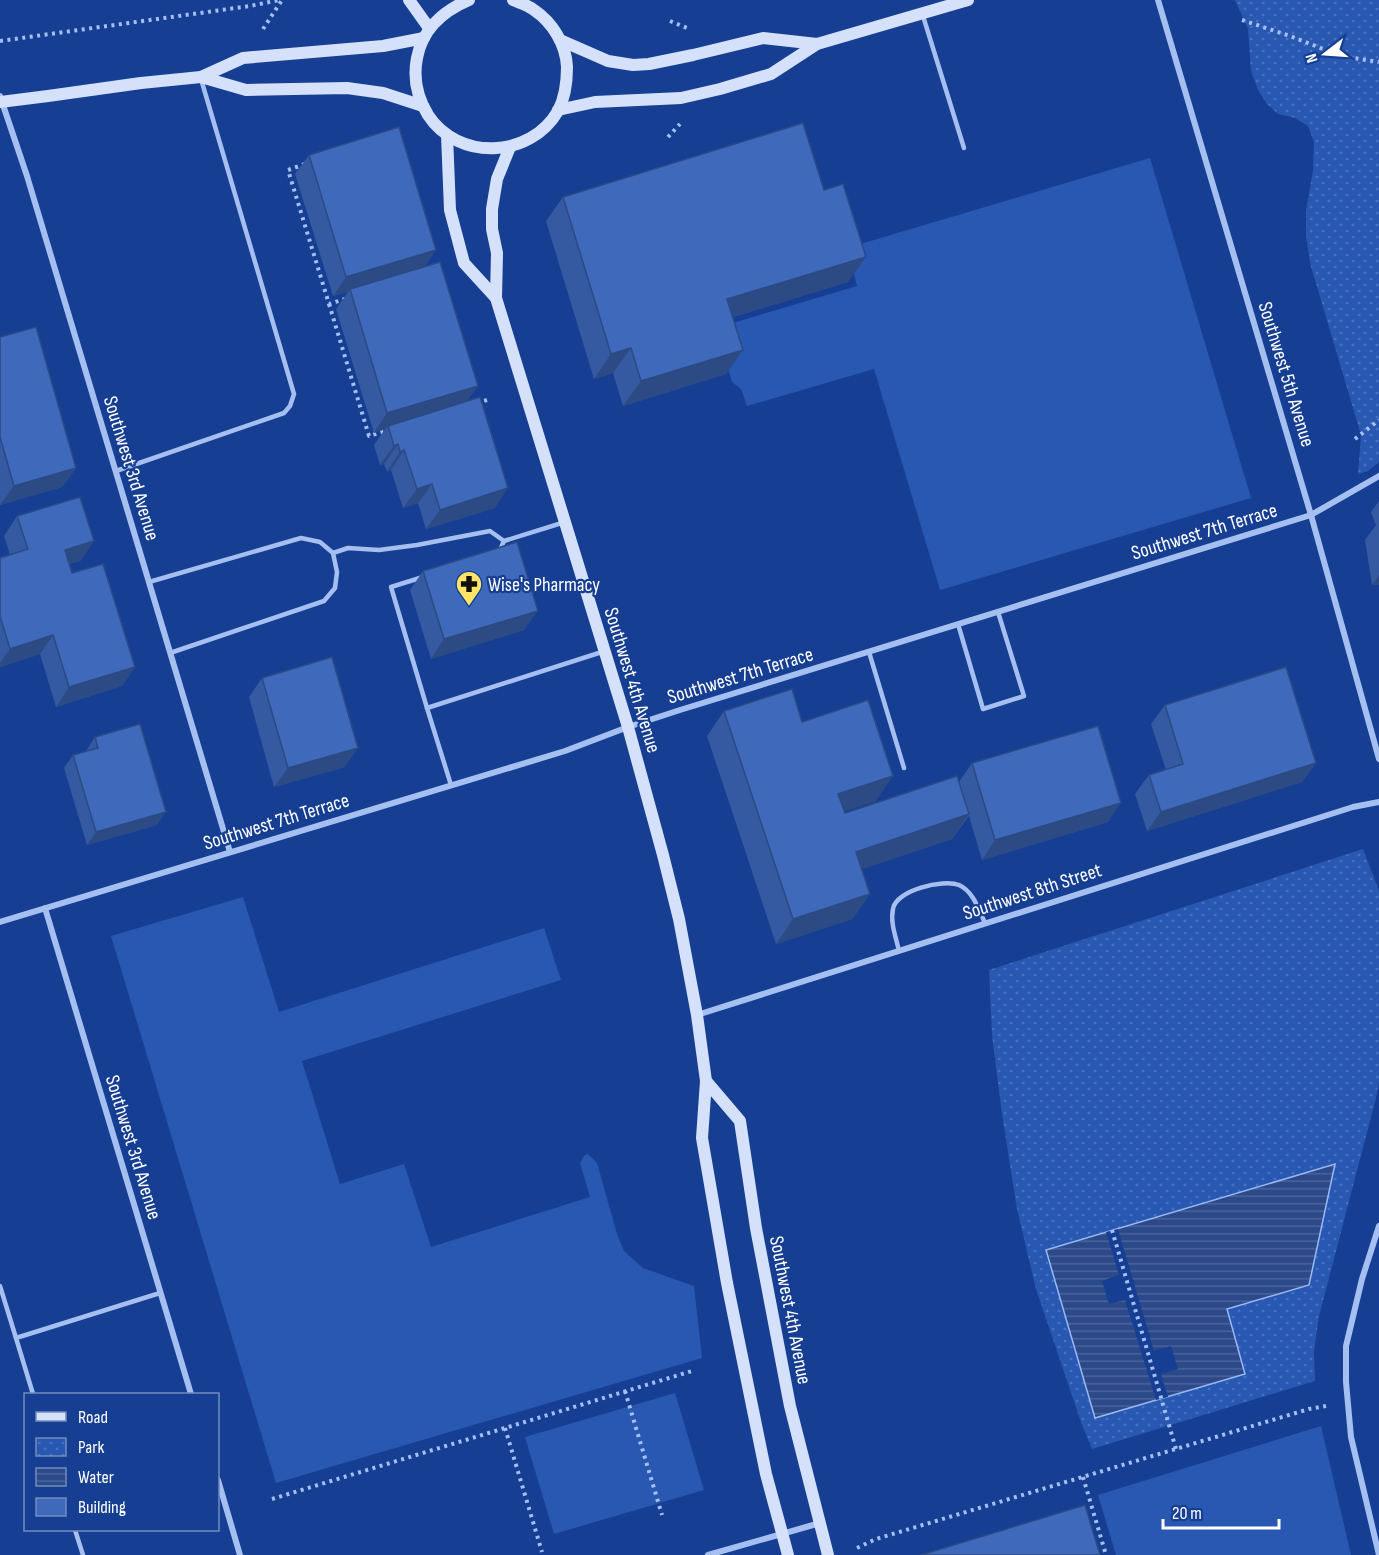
<svg xmlns="http://www.w3.org/2000/svg" width="1379" height="1555" font-family="'Sofia Sans Condensed',sans-serif">
	<style>
		.grass { fill: #2958b2 }
		.park { fill: url(#park-dots) }
		.water { fill: url(#water-rules); stroke: #99b8f3; stroke-width: 1.5 }
		.pier { fill: #163f93 }
		.lines { fill: none; stroke-linecap: round; stroke-linejoin: round }
		.path { stroke: #a6bff1; stroke-width: 4; stroke-dasharray: 3 4.5; stroke-linecap: butt }
		.lane { stroke: #a6bff1; stroke-width: 4.5 }
		.street { stroke: #a6bff1; stroke-width: 6 }
		.secondary { stroke: #d5e1fb; stroke-width: 12 }
		.wall { fill: #365aa1 }
		.shaded-wall { fill: #2c4a83 }
		.building { fill: #3f69bb; stroke: #2c4a83; stroke-width: 1.5 }
		.labels { text-anchor: middle; stroke-width: 4.5; stroke-linejoin: round; paint-order: stroke }
		.street-label { font-size: 20px; fill: #fff; stroke: #163f93 }
		.poi-label { font-size: 20px; fill: #fff; stroke: #163f93; text-anchor: start }
	</style>
	<defs>
		<pattern id="park-dots" width="8" height="8" patternUnits="userSpaceOnUse" patternTransform="scale(1.5)"><rect width="8" height="8" fill="#2958b2"/><path d="M2 2h.1M6 6h.1" fill="none" stroke="#4971be" stroke-width="1.8" stroke-linecap="round"/></pattern>
		<pattern id="water-rules" width="6" height="5" patternUnits="userSpaceOnUse" patternTransform="scale(1.5)"><rect width="6" height="5" fill="#2c4989"/><path d="M0 2.5h6" fill="none" stroke="#4c649b"/></pattern>
	</defs>
	<rect width="100%" height="100%" fill="#163f93"/>
	<g class="grass">
		<path d="M1150,158L1251,498L940,590L874,369L747,406L741,389L732,382L716,328L857,286L847,248Z"/>
		<path d="M243,897L279,1012L544,928L561,980L302,1061L340,1184L404,1164L431,1247L590,1197L580,1163L584,1156L588,1154L597,1163L617,1234L624,1251L643,1268L694,1286L702,1358L276,1483L111,936Z"/>
		<path d="M675,1393L704,1490L554,1534L525,1437Z"/>
		<path d="M1321,1426L1351,1555H1116L1098,1495Z"/>
	</g>
	<g class="park">
		<path d="M1235,0H1379V462L1368,471L1358,474L1361,435L1310,263L1306,236V210L1313,171L1314,142L1308,126L1295,118L1278,114L1267,104L1258,90L1251,71L1248,29Z"/>
		<path d="M1363,849L1379,891V1082L1376,1098L1319,1316L1314,1351L1315,1381L1092,1449L1082,1425L1036,1289L1017,1209L1002,1114L992,1035L989,970Z"/>
	</g>
	<path class="water" d="M1335,1164L1309,1285L1227,1309L1245,1374L1095,1418L1046,1250Z"/>
	<path class="pier" d="M1118,1229L1154,1351L1171,1346L1178,1369L1161,1374L1168,1397L1156,1400L1125,1300L1109,1304L1102,1281L1119,1275L1106,1232Z"/>
	<g class="lines">
		<g class="path">
			<path d="M1242,20L1290,36L1341,56L1379,62"/>
			<path d="M670,21L687,28"/>
			<path d="M263,29L282,0"/>
			<path d="M0,41L250,6L279,0"/>
			<path d="M668,137L680,124"/>
			<path d="M305,164L288,170L329,304L345,299"/>
			<path d="M329,304L369,436L388,430"/>
			<path d="M477,403L487,400"/>
			<path d="M1355,439L1379,420"/>
			<path d="M1112,1230L1176,1449"/>
			<path d="M625,1391L662,1515"/>
			<path d="M505,1428L542,1552"/>
			<path d="M1083,1477L1106,1555"/>
			<path d="M272,1499L692,1371"/>
			<path d="M857,1548L876,1539L1309,1409L1326,1406"/>
		</g>
		<g class="lane">
			<path d="M923,16L964,148"/>
			<path d="M116,471L284,413L290,406L294,394L201,79"/>
			<path d="M499,552L504,541"/>
			<path d="M333,553L348,548L379,550L417,545L490,531L504,541L565,522"/>
			<path d="M423,577L391,587L427,708"/>
			<path d="M149,582L301,538L320,542L333,553L337,572L335,588L324,601L170,653"/>
			<path d="M958,624L983,709L1024,696L998,612"/>
			<path d="M869,652L904,768"/>
			<path d="M451,785L427,708L605,651"/>
			<path d="M899,951C896,937 890,923 893,909C896,890 943,879 959,885C973,891 979,910 985,923"/>
			<path d="M0,1286L16,1338"/>
			<path d="M33,1394L16,1338L160,1293"/>
			<path d="M75,1530L83,1555"/>
		</g>
		<g class="street">
			<path d="M1158,0L1311,515L1379,759"/>
			<path d="M0,96L27,176L230,852"/>
			<path d="M45,908L191,1394"/>
			<path d="M0,922L565,751L628,727L680,710L1311,515L1379,476"/>
			<path d="M697,1015L1353,807L1379,802"/>
			<path d="M218,1480L240,1555"/>
			<path d="M708,1555L820,1523"/>
			<path d="M1379,1555L1351,1437L1346,1382V1346L1362,1279L1379,1226"/>
		</g>
		<g class="secondary">
			<path d="M409,0L429,28"/>
			<path d="M469,0C443,11 422,30 417,58C413,78 417,97 428,115C458,161 530,159 558,111C565,98 567,82 567,67C566,44 552,22 534,10C528,5 520,3 513,0"/>
			<path d="M560,40L608,61L633,65L649,64L693,55L763,38L817,44"/>
			<path d="M201,77L246,90L347,88L383,93L423,106"/>
			<path d="M0,102L48,96L141,83L201,77L243,58L383,46L424,38"/>
			<path d="M558,110L595,102L681,98L720,89L771,74L817,44L968,0"/>
			<path d="M447,135L450,210L464,263L496,298"/>
			<path d="M510,147L497,179L492,209V229L497,253L496,298L628,727L663,855L679,919L697,1015L706,1081L702,1138L727,1283L766,1474L788,1555"/>
			<path d="M706,1081L740,1121L756,1228L790,1406L828,1555"/>
		</g>
	</g>
	<g class="wall">
		<path d="M309,155L436,250L424,267L478,386L467,401L495,508L426,529L418,503L403,508L391,470L387,471L384,464L380,465L374,445L385,429L374,433L336,309L348,292L333,296L295,174Z"/>
		<path d="M563,197L848,282L733,317L743,350L726,374L623,406L613,373L594,379L546,221Z"/>
		<path d="M0,337L76,468L62,487L0,505Z"/>
		<path d="M1379,501V585H1372L1365,540L1376,525L1371,512Z"/>
		<path d="M17,516L94,541L80,561L69,564L72,573L135,667L122,686L56,707L40,654L0,667V558L10,555L4,536Z"/>
		<path d="M423,571L524,630L431,659L410,590Z"/>
		<path d="M262,678L345,767L274,787L249,697Z"/>
		<path d="M1165,705L1316,763L1302,782L1147,831L1135,794L1149,775L1166,770L1151,724Z"/>
		<path d="M724,711L802,722L876,801L844,811L845,813L959,782L972,763L1108,822L982,860L969,816L952,839L861,869L870,894L852,919L776,944L707,736Z"/>
		<path d="M95,737L157,825L87,845L64,768L73,755L86,751Z"/>
	</g>
	<g class="shaded-wall">
		<path d="M436,250L422,270L350,289L348,292L333,296L346,277Z"/>
		<path d="M866,257L848,282L710,324L727,299Z"/>
		<path d="M631,348L613,373L594,379L611,354Z"/>
		<path d="M743,350L726,374L623,406L641,381Z"/>
		<path d="M478,386L464,405L388,426L385,429L374,433L387,413Z"/>
		<path d="M398,444L384,464L380,465L394,446Z"/>
		<path d="M404,450L391,470L387,471L400,452Z"/>
		<path d="M76,468L62,487L0,505L14,486Z"/>
		<path d="M432,484L418,503L403,508L417,489Z"/>
		<path d="M508,488L495,508L426,529L440,510Z"/>
		<path d="M94,541L80,561L51,569L65,550Z"/>
		<path d="M1379,575V585H1372Z"/>
		<path d="M538,611L524,630L431,659L444,639Z"/>
		<path d="M53,635L40,654L0,667V663L10,649Z"/>
		<path d="M135,667L122,686L56,707L69,687Z"/>
		<path d="M358,748L345,767L274,787L288,768Z"/>
		<path d="M1316,763L1302,782L1147,831L1161,812Z"/>
		<path d="M893,776L876,801L821,819L838,794Z"/>
		<path d="M1121,803L1108,822L982,860L995,840Z"/>
		<path d="M166,812L157,825L87,845L96,832Z"/>
		<path d="M969,814L952,839L839,877L856,852Z"/>
		<path d="M870,894L852,919L776,944L793,919Z"/>
	</g>
	<g class="building">
		<path d="M803,123L824,190L843,184L866,257L727,299L743,350L641,381L631,348L611,354L563,197Z"/>
		<path d="M399,127L436,250L346,277L309,155Z"/>
		<path d="M440,262L478,386L387,413L350,289Z"/>
		<path d="M36,327L76,468L14,486L0,437V337Z"/>
		<path d="M480,397L508,488L440,510L432,484L417,489L404,450L400,452L398,444L394,446L388,426Z"/>
		<path d="M80,497L94,541L65,550L72,573L103,564L135,667L69,687L53,635L10,649L0,616V558L28,549L17,516Z"/>
		<path d="M517,542L538,611L444,639L423,571Z"/>
		<path d="M332,657L358,748L288,768L262,678Z"/>
		<path d="M1286,667L1316,763L1161,812L1149,775L1183,764L1165,705Z"/>
		<path d="M792,689L802,722L868,700L893,776L838,794L845,813L957,776L969,814L856,852L870,894L793,919L724,711Z"/>
		<path d="M140,724L166,812L96,832L73,755L98,748L95,737Z"/>
		<path d="M1098,726L1121,803L995,840L972,763Z"/>
		<path d="M1085,1505L1100,1555H921Z"/>
	</g>
	<defs>
		<g id="pharmacy-pin" transform="scale(1.35)"><path d="M0 17L-7.5 6A9.5 9.5 0 1 1 7.5 6Z" fill="#ffe466" stroke="#163f93"/><path d="M-2-6h4v4h4v4h-4v4h-4v-4h-4v-4h4Z" fill="#111"/></g>
	</defs>
	<g fill-rule="evenodd">
		<use href="#pharmacy-pin" x="469" y="584"/>
	</g>
	<g class="labels">
		<g class="street-label">
			<text transform="translate(1287 374) rotate(73)" y="7">Southwest 5th Avenue</text>
			<text transform="translate(132 468) rotate(73)" y="7">Southwest 3rd Avenue</text>
			<text transform="translate(1204 531) rotate(-17)" y="7">Southwest 7th Terrace</text>
			<text transform="translate(740 675) rotate(-17)" y="7">Southwest 7th Terrace</text>
			<text transform="translate(633 680) rotate(73)" y="7">Southwest 4th Avenue</text>
			<text transform="translate(276 821) rotate(-17)" y="7">Southwest 7th Terrace</text>
			<text transform="translate(1032 891) rotate(-18)" y="7">Southwest 8th Street</text>
			<text transform="translate(134 1147) rotate(73)" y="7">Southwest 3rd Avenue</text>
			<text transform="translate(791 1310) rotate(79)" y="7">Southwest 4th Avenue</text>
		</g>
		<g class="poi-label">
			<text x="488" y="591">Wise's Pharmacy</text>
		</g>
	</g>
	<rect x="24" y="1393" width="195" height="138" fill="#163f93" stroke="#738cbe" stroke-width="1.5"/>
	<rect x="36" y="1412" width="30" height="9" fill="#d5e1fb" stroke="#738cbe" stroke-width="1.5"/>
	<text x="78" y="1423" font-size="18" fill="#ffffff">Road</text>
	<rect x="36" y="1438" width="30" height="18" fill="url(#park-dots)" stroke="#738cbe" stroke-width="1.5"/>
	<text x="78" y="1453" font-size="18" fill="#ffffff">Park</text>
	<rect x="36" y="1468" width="30" height="18" fill="url(#water-rules)" stroke="#738cbe" stroke-width="1.5"/>
	<text x="78" y="1483" font-size="18" fill="#ffffff">Water</text>
	<rect x="36" y="1498" width="30" height="18" fill="#3f69bb" stroke="#738cbe" stroke-width="1.5"/>
	<text x="78" y="1513" font-size="18" fill="#ffffff">Building</text>
	<g transform="translate(1325 54) rotate(253)" stroke="#163f93" stroke-width="4.5" paint-order="stroke">
	<path d="M0-4.5L10 22L0 15L-10 22Z" fill="#ffffff"/>
	<text y="-9" font-size="16" font-weight="bold" text-anchor="middle" fill="#ffffff">N</text>
	</g>
	<path d="M1163 1519v9h116v-9" fill="none" stroke="#ffffff" stroke-width="3"/>
	<text x="1172" y="1519" font-size="18" fill="#ffffff" stroke="#163f93" stroke-width="4.5" paint-order="stroke">20 m</text>
</svg>
